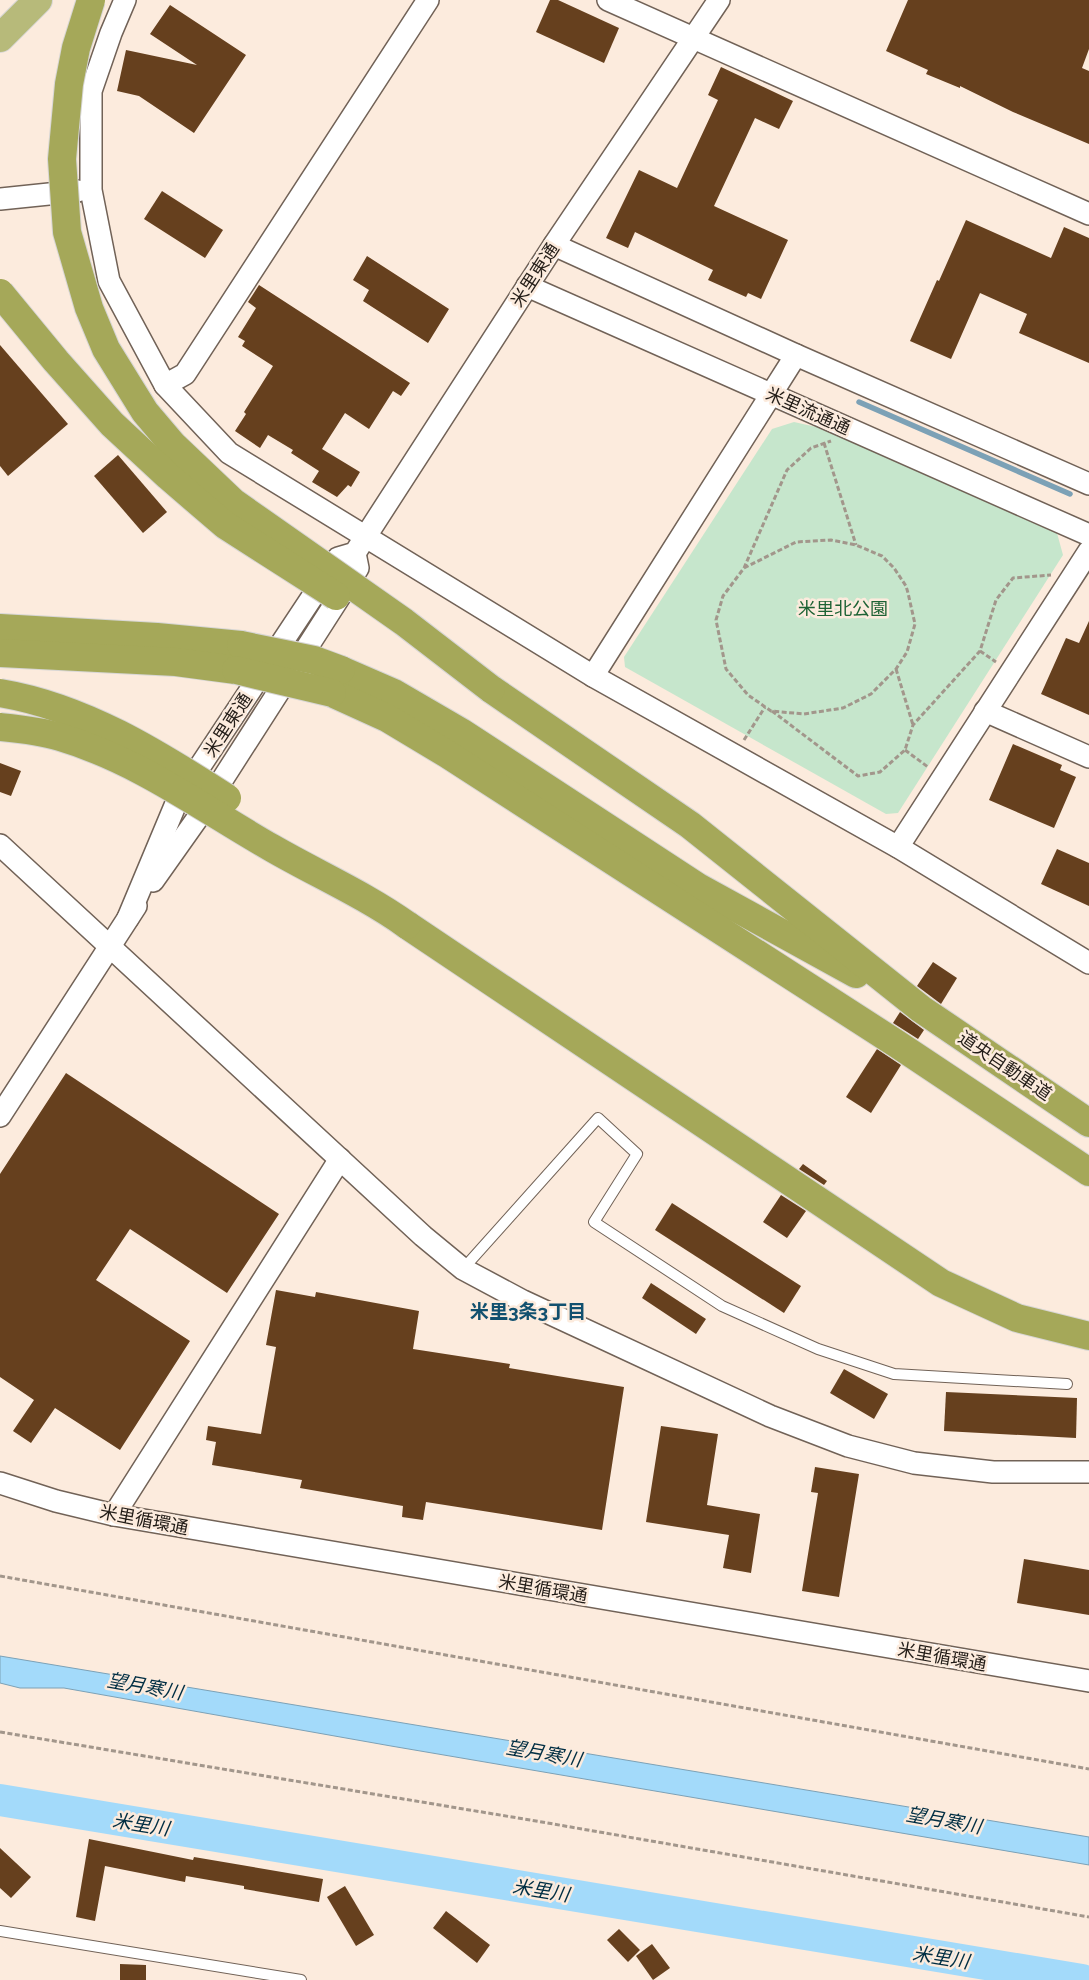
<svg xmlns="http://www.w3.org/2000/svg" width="1089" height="1980" font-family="Raleway,'Noto Sans JP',sans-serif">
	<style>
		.green { fill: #c6e6cc }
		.water { fill: #a3dafa; stroke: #7ca1b6 }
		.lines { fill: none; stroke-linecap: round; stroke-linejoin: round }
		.stream { stroke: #7ca1b6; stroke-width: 5.5 }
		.river { stroke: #a3dafa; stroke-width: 32 }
		.building { fill: #66401e }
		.service-casing { stroke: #716257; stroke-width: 12 }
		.minor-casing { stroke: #716257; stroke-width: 24 }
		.trunk-casing { stroke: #d7d6d5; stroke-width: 30 }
		.motorway-casing { stroke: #d7d6d5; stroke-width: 30 }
		.path { stroke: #a2968b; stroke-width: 3; stroke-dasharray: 5 2.5; stroke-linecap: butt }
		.service { stroke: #fff; stroke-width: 10 }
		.minor { stroke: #fff; stroke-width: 21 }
		.trunk { stroke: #b7ba7a; stroke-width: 28 }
		.motorway { stroke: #a5a859; stroke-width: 28 }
		.motorway-bridge-casing { stroke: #d7d6d5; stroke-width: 30; stroke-linecap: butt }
		.motorway-bridge { stroke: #a5a859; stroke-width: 28 }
		.labels { text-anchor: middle; stroke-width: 5; stroke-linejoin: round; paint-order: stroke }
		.street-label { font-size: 18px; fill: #221c17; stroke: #fcebdd }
		.park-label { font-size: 18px; fill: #1d6234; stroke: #fcebdd }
		.neighbourhood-label { font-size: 19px; font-weight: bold; fill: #11506f; stroke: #fcebdd }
		.water-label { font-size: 19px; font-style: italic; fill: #002e43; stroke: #fcebdd }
	</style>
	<rect width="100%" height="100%" fill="#fcebdd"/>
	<path class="green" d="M794,422L821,428L1057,533L1063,555L898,813L886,814L625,667L624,657L772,429Z"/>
	<path class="water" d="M0,1656L1089,1837V1865L391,1746L64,1688H20L0,1683Z"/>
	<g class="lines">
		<path class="stream" d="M859,402L1070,494"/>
		<path class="river" d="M0,1800L1082,1980"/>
	</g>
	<g class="building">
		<path d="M550,0H558L619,28L604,63L536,32Z"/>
		<path d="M908,0H1089V49L1082,68L1089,71V144L1013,112L960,86V88L926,74L928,70L886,51Z"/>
		<path d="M170,5L246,55L194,133L139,96L117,91L126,50L197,65L150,34Z"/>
		<path d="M721,67L793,101L779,129L755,118L714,206L788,240L761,299L748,293L746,297L708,280L713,270L635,232L628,248L606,238L639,170L677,188L718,100L708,95Z"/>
		<path d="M162,191L223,230L205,258L144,219Z"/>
		<path d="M966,220L1051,258L1064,227L1089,238V363L1019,333L1027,314L980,293L951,359L910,341L937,280L939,281Z"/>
		<path d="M367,256L449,309L428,343L363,301L369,290L353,280Z"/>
		<path d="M259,285L410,383L401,396L393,391L369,429L345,413L322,449L360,472L351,487L348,485L337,497L312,482L319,471L291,453L293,450L268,435L260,448L235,431L246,414L244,412L273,366L242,346L245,341L238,337L256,308L248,302Z"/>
		<path d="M0,345L68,424L8,476L0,466Z"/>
		<path d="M118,455L167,512L143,533L94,476Z"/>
		<path d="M1089,621V715L1041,694L1066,638L1079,643Z"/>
		<path d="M1013,744L1062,765L1060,770L1076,777L1054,828L989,800Z"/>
		<path d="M0,763L21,771L11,796L0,792Z"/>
		<path d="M1057,849L1089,863V906L1041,884Z"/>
		<path d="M933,962L957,978L941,1004L917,986Z"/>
		<path d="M900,1012L924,1030L918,1039L893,1023Z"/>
		<path d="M877,1049L901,1065L871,1113L846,1097Z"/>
		<path d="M66,1073L279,1214L227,1293L130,1229L96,1280L190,1341L120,1450L55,1408L31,1443L13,1431L34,1400L0,1377V1174Z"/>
		<path d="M803,1164L827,1181L824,1185L799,1169Z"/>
		<path d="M781,1195L806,1211L787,1238L763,1222Z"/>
		<path d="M672,1203L801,1286L784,1313L655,1230Z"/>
		<path d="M651,1283L706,1319L696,1334L642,1298Z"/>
		<path d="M276,1290L315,1297L316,1292L419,1311L413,1349L510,1364L509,1368L624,1387L602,1530L426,1502L423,1520L402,1517L403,1506L300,1488L302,1480L212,1465L216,1442L206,1440L208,1426L261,1434L276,1347L266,1345Z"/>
		<path d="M844,1369L888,1394L874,1419L830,1393Z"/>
		<path d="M946,1392L1077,1398L1076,1438L944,1431Z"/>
		<path d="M661,1426L718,1434L707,1505L760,1514L751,1573L723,1568L729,1535L646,1522Z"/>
		<path d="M815,1467L859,1474L839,1597L802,1591L818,1493L811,1492Z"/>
		<path d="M1024,1559L1089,1570V1615L1017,1603Z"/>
		<path d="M89,1839L193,1860L194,1857L323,1879L319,1902L244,1889V1886L186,1876L185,1882L105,1866L95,1921L76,1917Z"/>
		<path d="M0,1848L31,1877L11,1898L0,1888Z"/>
		<path d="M345,1886L374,1935L356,1946L327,1897Z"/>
		<path d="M446,1911L490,1945L477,1963L433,1928Z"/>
		<path d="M619,1929L640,1950L628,1962L607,1940Z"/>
		<path d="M652,1944L670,1968L653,1980L636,1956Z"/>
		<path d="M120,1964L146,1965V1980H120Z"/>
	</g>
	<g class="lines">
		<g class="service-casing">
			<g id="service">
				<path d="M463,1269L598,1118L637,1154L594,1222L722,1306L818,1349L894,1374L1067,1384"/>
				<path d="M0,1931L301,1980"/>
			</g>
		</g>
		<g class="minor-casing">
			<g id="minor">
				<path d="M125,0L111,33L91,91V190L109,281L165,385L229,453L593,676L898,847L1089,963"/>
				<path d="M608,0L1089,214"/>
				<path d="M0,199L78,191"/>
				<path d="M554,245L796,355L1089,484"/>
				<path d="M527,286L1089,535"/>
				<path d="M165,385L185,374L428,0"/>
				<path d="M593,676L796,355"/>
				<path d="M985,711L1089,757"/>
				<path d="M0,845L423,1236L463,1269L523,1301L770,1416L848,1446L914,1463L993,1472H1089"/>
				<path d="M898,847L1089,551"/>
				<path d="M153,881L199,816L358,568L355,553"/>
				<path d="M128,918L177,801L338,558L355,553L554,245L719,0"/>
				<path d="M0,1116L136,906"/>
				<path d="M0,1483L56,1501L114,1515L1089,1681"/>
				<path d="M114,1515L340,1159"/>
			</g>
		</g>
		<g class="trunk-casing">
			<path id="trunk" d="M0,38L38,0"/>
		</g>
		<g class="motorway-casing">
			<g id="motorway">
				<path d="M0,628L157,637L241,645"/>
				<path d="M0,653L176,662L236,670"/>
				<path d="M341,670L394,693L461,732L698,887L856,974"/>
				<path d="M491,689L690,825L921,1009L1089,1123"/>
				<path d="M332,693L387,718L447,754L897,1044L1089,1172"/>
				<path d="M407,925L941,1283L1017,1318L1089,1336"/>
			</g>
		</g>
		<g class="path">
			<path d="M824,443L856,545"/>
			<path d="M744,568L796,542L831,540L856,545L882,556L894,568L906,586L908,593L915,624L907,652L896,669L871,694L843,708L804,714L771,711L748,695L726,669L716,620L723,596L744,568L787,470L811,448L831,441"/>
			<path d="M980,651L996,662"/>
			<path d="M896,669L913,725"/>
			<path d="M772,711L858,776L880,772L905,750L913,725L980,651L996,600L1013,578L1051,575"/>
			<path d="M744,740L765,707"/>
			<path d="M905,750L928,767"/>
			<path d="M0,1576L1089,1769"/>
			<path d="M0,1732L536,1821L1089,1917"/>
		</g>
		<use href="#service" class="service"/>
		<use href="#minor" class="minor"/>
		<use href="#trunk" class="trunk"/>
		<use href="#motorway" class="motorway"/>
		<g class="motorway-bridge-casing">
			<g id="motorway-bridge">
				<path d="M91,0L76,48L69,84L62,159L67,232L89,308L106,349L145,412L173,445L233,502L404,622L491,689"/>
				<path d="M0,293L56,361L112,424L168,476L225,525L336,596"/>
				<path d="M241,645L314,660L341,670"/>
				<path d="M236,670L332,693"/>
				<path d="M0,693C84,707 157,753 227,798"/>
				<path d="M0,727C20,729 41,731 60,737C138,760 202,808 272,848C317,874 365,895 407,925"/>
			</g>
		</g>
		<use href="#motorway-bridge" class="motorway-bridge"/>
	</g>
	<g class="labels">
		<g class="street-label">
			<text transform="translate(535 275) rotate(-57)" y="6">米里東通</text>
			<text transform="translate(808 411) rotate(24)" y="6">米里流通通</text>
			<text transform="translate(228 725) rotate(-57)" y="6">米里東通</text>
			<text transform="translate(1005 1066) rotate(34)" y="6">道央自動車道</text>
			<text transform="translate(144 1520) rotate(11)" y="6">米里循環通</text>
			<text transform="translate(543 1589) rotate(10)" y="6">米里循環通</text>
			<text transform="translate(942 1657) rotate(10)" y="6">米里循環通</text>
		</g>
		<g class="park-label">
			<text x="843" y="615">米里北公園</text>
		</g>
		<g class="neighbourhood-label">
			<text x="528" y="1318">米里3条3丁目</text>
		</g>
		<g class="water-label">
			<text transform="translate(145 1686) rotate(10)" y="7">望月寒川</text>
			<text transform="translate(544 1753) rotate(10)" y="7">望月寒川</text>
			<text transform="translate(944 1820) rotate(10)" y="7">望月寒川</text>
			<text transform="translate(141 1824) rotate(9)" y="7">米里川</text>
			<text transform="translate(541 1890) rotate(9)" y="7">米里川</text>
			<text transform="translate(941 1957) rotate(9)" y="7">米里川</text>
		</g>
	</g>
</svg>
